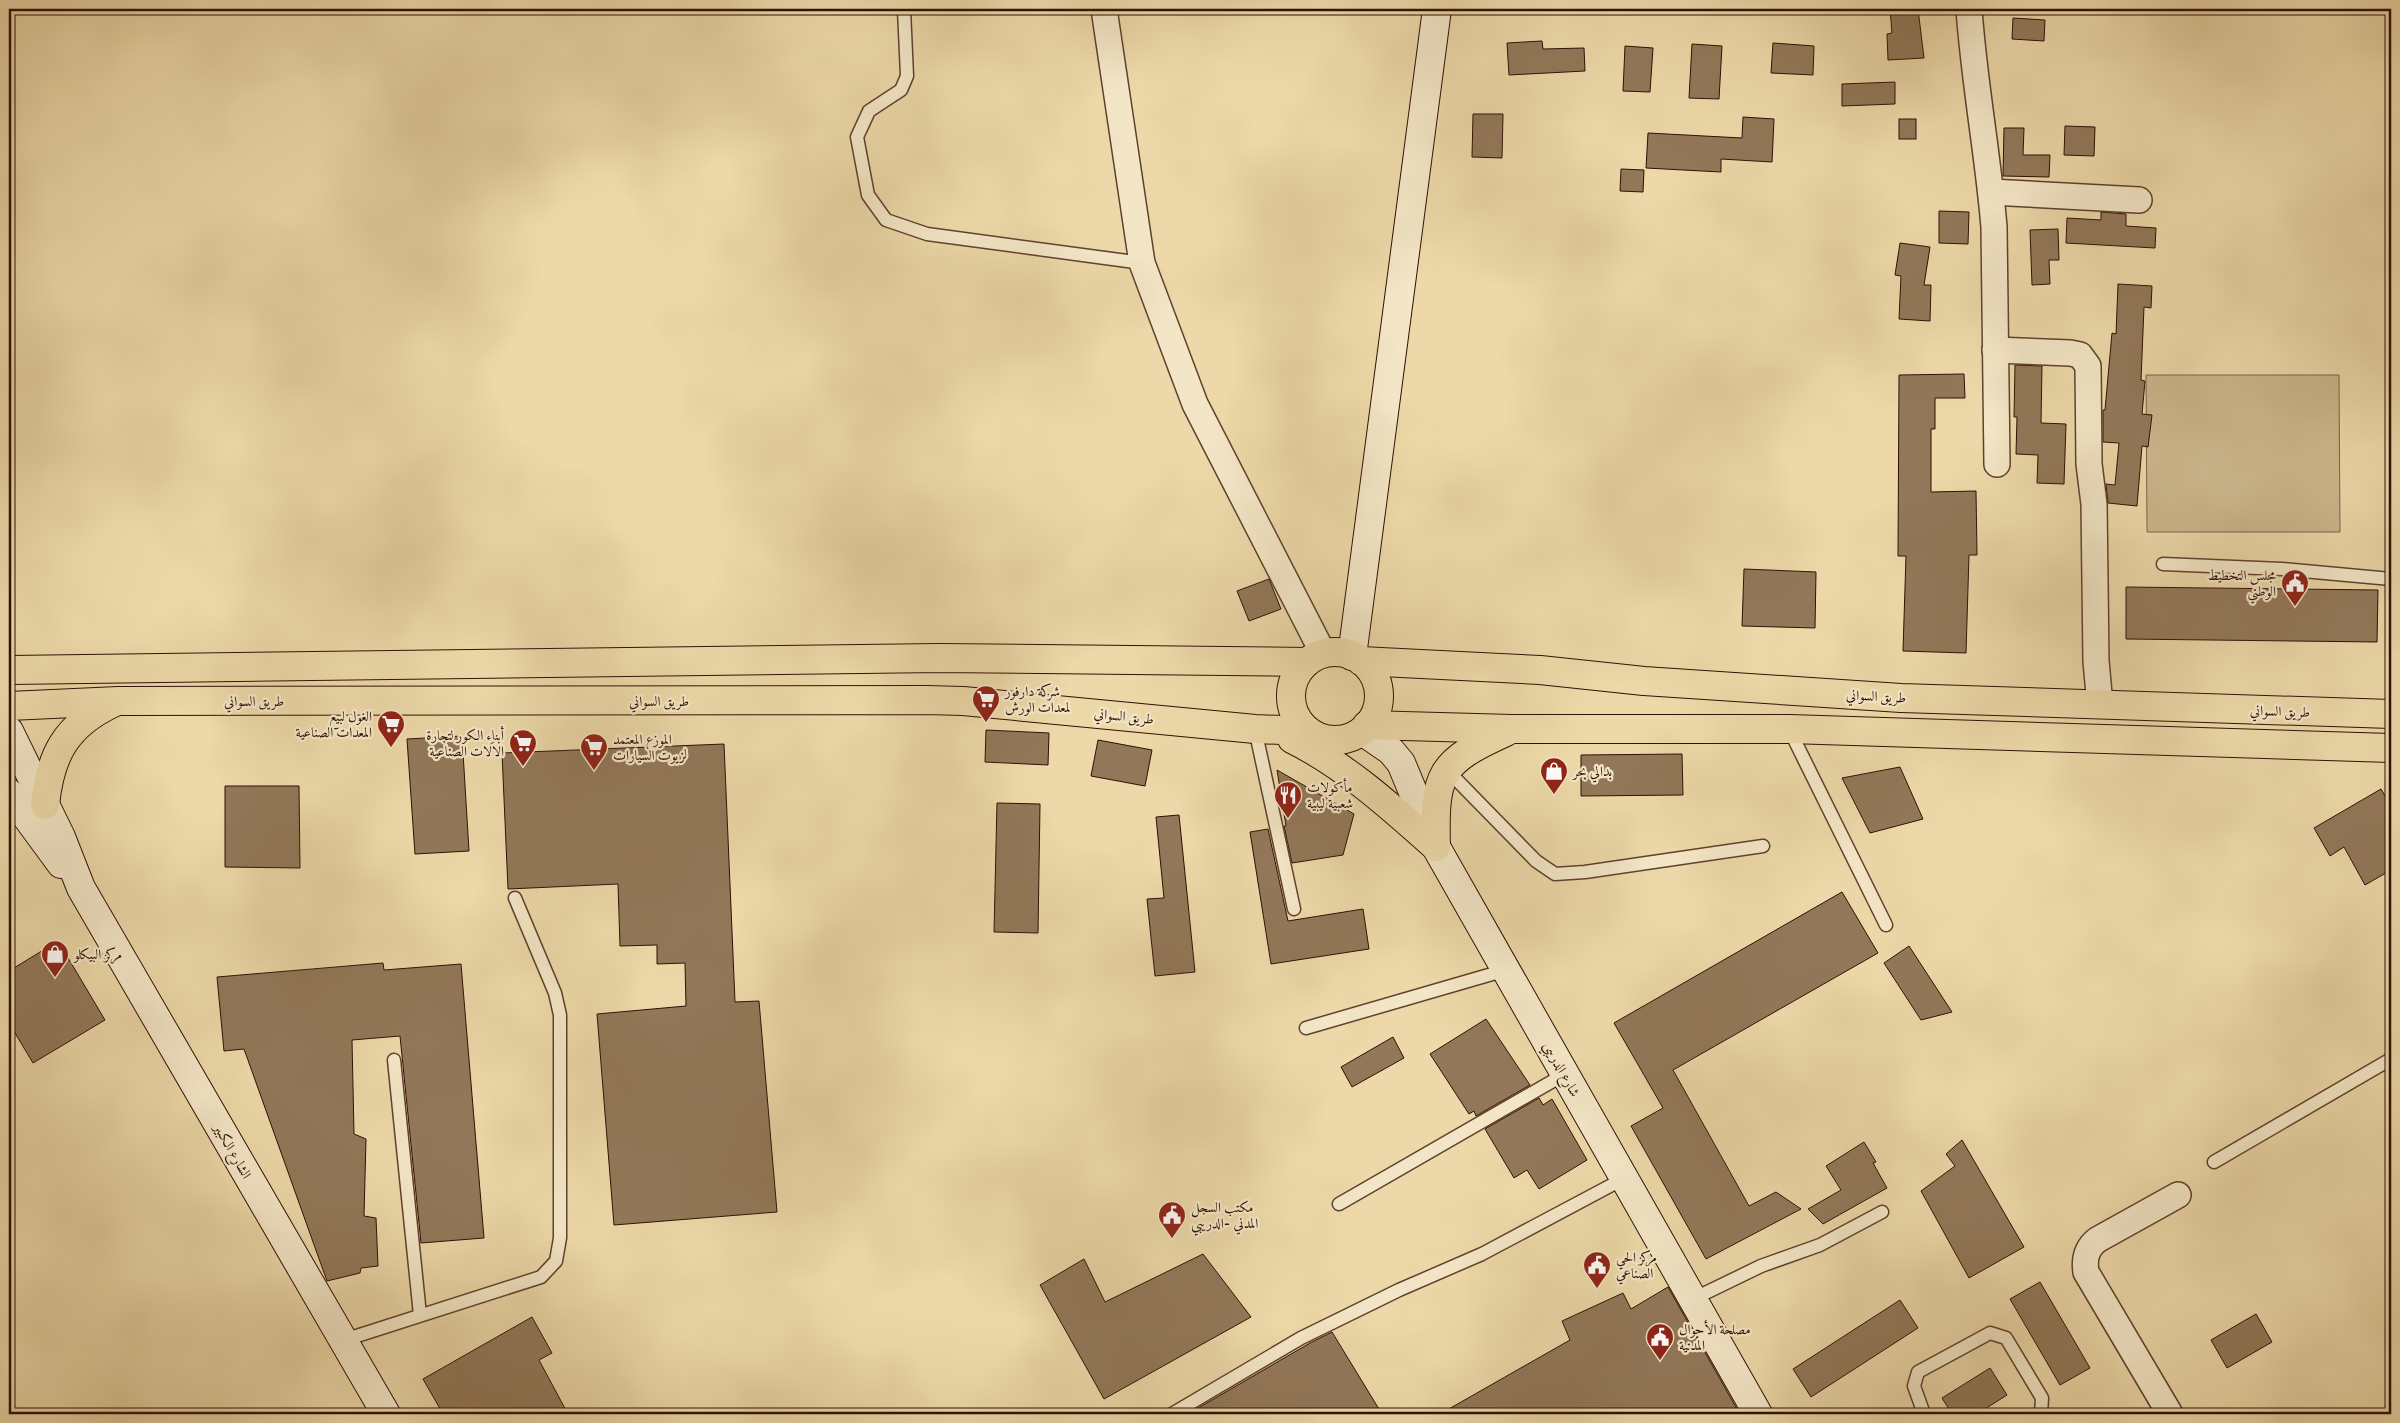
<svg xmlns="http://www.w3.org/2000/svg" width="2400" height="1423" font-family="'IM FELL English',Amiri,serif">
	<style>
		.green { fill: #ccb68c; stroke: #7e6248 }
		.building { fill: #927859; stroke: #310f04 }
		.lines { fill: none; stroke-linecap: round; stroke-linejoin: round }
		.lane-casing { stroke: #60412d; stroke-width: 15 }
		.street-casing { stroke: #60412d; stroke-width: 28 }
		.secondary-casing { stroke: #310f04; stroke-width: 30 }
		.highway-casing { stroke: #310f04; stroke-width: 30 }
		.lane { stroke: #f3e6c6; stroke-width: 12 }
		.street { stroke: #f3e6c6; stroke-width: 25 }
		.secondary { stroke: #f3e6c6; stroke-width: 28 }
		.highway { stroke: #ecd8a8; stroke-width: 28 }
		.labels { text-anchor: middle; stroke-width: 4.5; stroke-linejoin: round; paint-order: stroke }
		.poi-label { font-size: 14px; fill: #310f04; stroke: #f3e6c6; text-anchor: start }
		.street-label { font-size: 14px; fill: #310f04; stroke: #f3e6c6 }
	</style>
	<rect width="100%" height="100%" fill="#ecd8a8"/>
	<filter id="stains"><feTurbulence type="fractalNoise" baseFrequency=".004" numOctaves="4"/><feColorMatrix values="0 0 0 0 .2 0 0 0 0 .09 0 0 0 0 .02 0 0 0 .5 -.17"/></filter>
	<radialGradient id="worn" r=".72"><stop offset=".6" stop-color="#630" stop-opacity="0"/><stop offset="1" stop-color="#630" stop-opacity=".3"/></radialGradient>
	<path class="green" d="M2146,375H2339L2340,532H2147Z"/>
	<g class="building">
		<path d="M1890,9H1918L1924,58L1888,60L1887,34L1892,33Z"/>
		<path d="M2013,18L2045,20L2044,41L2012,39Z"/>
		<path d="M1542,41L1543,49L1584,48L1585,71L1509,75L1507,43Z"/>
		<path d="M1773,43L1814,46L1813,75L1771,73Z"/>
		<path d="M1692,44L1722,46L1719,99L1689,98Z"/>
		<path d="M1625,46L1653,48L1650,92L1623,91Z"/>
		<path d="M1895,82V104L1842,106V84Z"/>
		<path d="M1473,114H1503L1502,158L1472,157Z"/>
		<path d="M1743,117L1774,119L1772,162L1721,159V172L1646,168L1648,133L1742,138Z"/>
		<rect x="1899" y="119" width="17" height="20"/>
		<path d="M2065,126L2095,127L2094,156L2064,155Z"/>
		<path d="M2004,128H2024L2023,155H2050L2049,177L2003,176Z"/>
		<path d="M1621,169L1644,170L1643,192L1620,191Z"/>
		<path d="M1939,211L1969,212L1968,244L1939,243Z"/>
		<path d="M2101,212L2126,214V226L2156,228L2155,248L2066,243L2067,218L2101,220Z"/>
		<path d="M2058,229L2059,260H2049L2050,284L2032,285L2030,230Z"/>
		<path d="M1900,243L1930,247L1924,285H1931L1930,321L1899,319L1901,276L1895,275Z"/>
		<path d="M2118,284L2152,286L2151,308L2144,307L2141,380L2145,381L2142,414L2152,415L2148,447L2142,446L2137,506L2108,503L2106,484L2115,485L2119,443L2103,442V410H2105L2112,333L2116,334Z"/>
		<path d="M2015,365L2042,366L2041,423L2066,424L2064,484L2037,483L2038,455L2016,454L2017,417H2014Z"/>
		<path d="M1964,374L1965,398H1935V429H1931V492L1976,491L1977,555H1969L1966,653L1903,651L1906,556H1898L1899,375Z"/>
		<path d="M1744,569L1816,572L1815,628L1742,626Z"/>
		<path d="M1269,579L1281,609L1249,621L1237,591Z"/>
		<path d="M2126,587L2378,590L2377,642L2126,639Z"/>
		<path d="M986,730L1049,733L1048,765L985,762Z"/>
		<path d="M462,736L469,851L415,854L407,739Z"/>
		<path d="M1098,740L1152,750L1145,786L1091,776Z"/>
		<path d="M724,744L735,1002L759,1001L777,1212L614,1225L597,1014L686,1006L685,963L657,964V945L620,946L618,884L508,889L502,753Z"/>
		<path d="M1682,754L1683,795L1581,796V755Z"/>
		<path d="M1900,767L1923,819L1870,833L1842,778Z"/>
		<path d="M1277,770L1354,814L1343,855L1292,863L1284,826H1286Z"/>
		<path d="M225,786H299L300,868L225,867Z"/>
		<path d="M2381,789L2391,806V870L2365,885L2344,847L2330,856L2314,828Z"/>
		<path d="M997,803L1040,804L1038,933L994,932Z"/>
		<path d="M1179,815L1195,972L1155,976L1147,899L1164,898L1156,817Z"/>
		<path d="M1268,829L1288,921L1363,909L1369,949L1271,964L1250,832Z"/>
		<path d="M1842,892L1878,953L1673,1070L1749,1206L1776,1192L1801,1209L1706,1259L1631,1126L1663,1108L1614,1023Z"/>
		<path d="M58,941L105,1020L33,1063L9,1023V971Z"/>
		<path d="M1909,946L1952,1012L1921,1020L1884,963Z"/>
		<path d="M383,963L384,970L461,964L484,1238L421,1243L400,1036L352,1040L354,1134L366,1139L364,1216L376,1218L378,1266L361,1268L360,1273L327,1281L244,1049L224,1051L217,977Z"/>
		<path d="M1486,1019L1530,1085L1476,1116L1474,1111L1469,1114L1430,1054Z"/>
		<path d="M1393,1037L1404,1058L1352,1087L1341,1067Z"/>
		<path d="M1539,1098L1543,1105L1552,1099L1587,1160L1539,1189L1527,1170L1514,1178L1485,1129Z"/>
		<path d="M1962,1140L2024,1247L1969,1278L1921,1191L1955,1166L1946,1154Z"/>
		<path d="M1864,1142L1876,1162L1873,1163L1887,1188L1823,1224L1808,1209L1841,1190L1826,1166Z"/>
		<path d="M1203,1254L1251,1317L1104,1399L1040,1285L1084,1259L1105,1302Z"/>
		<path d="M2040,1282L2090,1368L2060,1385L2010,1299Z"/>
		<path d="M1668,1287L1737,1409L1729,1414H1440L1570,1340L1562,1321L1623,1293L1631,1309Z"/>
		<path d="M1900,1300L1918,1328L1811,1397L1793,1369Z"/>
		<path d="M2256,1314L2272,1342L2227,1368L2211,1340Z"/>
		<path d="M532,1317L552,1353L539,1360L568,1414H443L423,1379Z"/>
		<path d="M1332,1332L1382,1414H1188L1310,1343Z"/>
		<path d="M1990,1368L2007,1395L1977,1414H1952L1942,1398Z"/>
	</g>
	<g class="lines">
		<g class="lane-casing">
			<g id="lane">
				<path d="M904,9L907,76L901,90L869,111L857,137L868,195L886,220L927,234L1142,263"/>
				<path d="M2163,564L2282,569L2391,579"/>
				<path d="M1255,729L1294,909"/>
				<path d="M1789,729L1886,925"/>
				<path d="M1447,770L1536,861L1555,874L1585,872L1763,846"/>
				<path d="M1306,1028L1506,970"/>
				<path d="M394,1060L420,1315"/>
				<path d="M2214,1162L2391,1059"/>
				<path d="M1339,1204L1565,1074"/>
				<path d="M1693,1299L1761,1266L1820,1245L1882,1212"/>
				<path d="M341,1341L541,1277L556,1261L560,1238V1015L555,993L515,898"/>
				<path d="M1172,1414L1301,1338L1399,1290L1482,1254L1623,1179"/>
				<path d="M1924,1414L1914,1386L1918,1372L1990,1333L2006,1338L2042,1398L2041,1414"/>
			</g>
		</g>
		<g class="street-casing">
			<g id="street">
				<path d="M1104,9L1142,263L1195,404L1323,653"/>
				<path d="M1969,9C1974,82 1988,154 1994,227L1997,464"/>
				<path d="M1991,192L2139,200"/>
				<path d="M1995,350L2070,353L2080,355L2088,366L2089,464L2094,504L2096,661L2100,705"/>
				<path d="M2170,1414L2086,1272C2084,1259 2086,1249 2097,1240L2178,1195"/>
			</g>
		</g>
		<g class="secondary-casing">
			<g id="secondary">
				<path d="M1352,656L1437,9"/>
				<path d="M9,731L61,837L81,888L386,1414"/>
				<path d="M1362,731L1391,751L1401,763L1436,847L1758,1414"/>
				<path d="M9,793L61,864"/>
			</g>
		</g>
		<g class="highway-casing">
			<g id="highway">
				<circle cx="1335" cy="696" r="44"/>
				<path d="M1361,661L1540,670L1644,681L1901,698L2391,714"/>
				<path d="M9,670L939,658L1307,662"/>
				<path d="M9,706L118,701L927,700L963,701L1255,729L1308,731"/>
				<path d="M1367,725L1512,729H1789L2391,748"/>
				<path d="M1292,739C1346,766 1391,807 1436,847"/>
				<path d="M45,805C50,755 66,725 113,703"/>
				<path d="M1436,847C1434,774 1439,762 1506,732"/>
			</g>
		</g>
		<use href="#lane" class="lane"/>
		<use href="#street" class="street"/>
		<use href="#secondary" class="secondary"/>
		<use href="#highway" class="highway"/>
	</g>
	<defs>
		<g id="civic-pin" transform="scale(1.4375)"><path d="M0 17L-7.5 6A9.5 9.5 0 1 1 7.5 6Z" fill="#8f2418" stroke="#f3e6c6"/><path d="M-.6-6.5H3V-4.5H.6V-3L4-1V1h2V6H-6V1h2V-1L-.6-3ZM-1.2 2.5V6h2.4V2.5Z" fill="#fff"/></g>
		<g id="supermarket-pin" transform="scale(1.4375)"><path d="M0 17L-7.5 6A9.5 9.5 0 1 1 7.5 6Z" fill="#8f2418" stroke="#f3e6c6"/><path d="M-6-5.5h2.5l.6 2H6L4.5 2H-2.5L-4.4-4H-6ZM-1.5 3.2a1.3 1.3 0 1 0 .1 0ZM3 3.2a1.3 1.3 0 1 0 .1 0Z" fill="#fff"/></g>
		<g id="shop-pin" transform="scale(1.4375)"><path d="M0 17L-7.5 6A9.5 9.5 0 1 1 7.5 6Z" fill="#8f2418" stroke="#f3e6c6"/><path d="M-5-2.5h2.3a2.7 3.5 0 0 1 5.4 0H5L5.5 6h-11ZM-1.5-2.5h3a1.5 2.3 0 0 0-3 0Z" fill="#fff"/></g>
		<g id="restaurant-pin" transform="scale(1.4375)"><path d="M0 17L-7.5 6A9.5 9.5 0 1 1 7.5 6Z" fill="#8f2418" stroke="#f3e6c6"/><path d="M-5-6h1v4h1v-4h1v4h1v-4h1v5L-1.5 .5V6h-2V.5L-5-1ZM5-6V6H3V1.5H1.5Q1.5-4 5-6Z" fill="#fff"/></g>
	</defs>
	<g fill-rule="evenodd">
		<use href="#civic-pin" x="2295" y="583"/>
		<use href="#supermarket-pin" x="986" y="699"/>
		<use href="#supermarket-pin" x="391" y="724"/>
		<use href="#supermarket-pin" x="523" y="743"/>
		<use href="#supermarket-pin" x="594" y="747"/>
		<use href="#shop-pin" x="1554" y="771"/>
		<use href="#restaurant-pin" x="1288" y="795"/>
		<use href="#shop-pin" x="55" y="954"/>
		<use href="#civic-pin" x="1172" y="1215"/>
		<use href="#civic-pin" x="1597" y="1265"/>
		<use href="#civic-pin" x="1660" y="1337"/>
	</g>
	<g class="labels">
		<g class="poi-label">
			<text x="2276" y="580" text-anchor="end">مجلس التخطيط<tspan x="2276" dy="16">الوطني</tspan></text>
			<text x="1005" y="696">شركة دارفور<tspan x="1005" dy="16">لمعدات الورش</tspan></text>
			<text x="372" y="721" text-anchor="end">الغول لبيع<tspan x="372" dy="16">المعدات الصناعية</tspan></text>
			<text x="504" y="740" text-anchor="end">أبناء الكور لتجارة<tspan x="504" dy="16">الاَلات الصناعية</tspan></text>
			<text x="613" y="744">الموزع المعتمد<tspan x="613" dy="16">لزيوت السيارات</tspan></text>
			<text x="1573" y="776">بدالي بحر</text>
			<text x="1307" y="792">مأكولات<tspan x="1307" dy="16">شعبية ليبية</tspan></text>
			<text x="74" y="959">مركز البيكلو</text>
			<text x="1191" y="1212">مكتب السجل<tspan x="1191" dy="16">المدني -الدريبي</tspan></text>
			<text x="1616" y="1262">مركز الحي<tspan x="1616" dy="16">الصناعي</tspan></text>
			<text x="1679" y="1334">مصلحة الأحوال<tspan x="1679" dy="16">المدنية</tspan></text>
		</g>
		<g class="street-label">
			<text transform="translate(1876 696) rotate(3)" y="5">طريق السواني</text>
			<text x="254" y="706">طريق السواني</text>
			<text x="659" y="706">طريق السواني</text>
			<text transform="translate(2280 711) rotate(2)" y="5">طريق السواني</text>
			<text transform="translate(1124 716) rotate(6)" y="5">طريق السواني</text>
			<text transform="translate(1562 1069) rotate(61)" y="5">شارع الدريبي</text>
			<text transform="translate(233 1151) rotate(60)" y="5">الشارع الكبير</text>
		</g>
	</g>
	<rect width="2400" height="1423" fill="none" stroke="#ecd8a8" stroke-width="30"/>
	<rect x="10" y="10" width="2380" height="1403" fill="none" stroke="#310f04" stroke-width="2.5"/>
	<rect x="15" y="15" width="2370" height="1393" fill="none" stroke="#310f04"/>
	<rect width="100%" height="100%" filter="url(#stains)"/>
	<rect width="100%" height="100%" fill="url(#worn)"/>
</svg>
